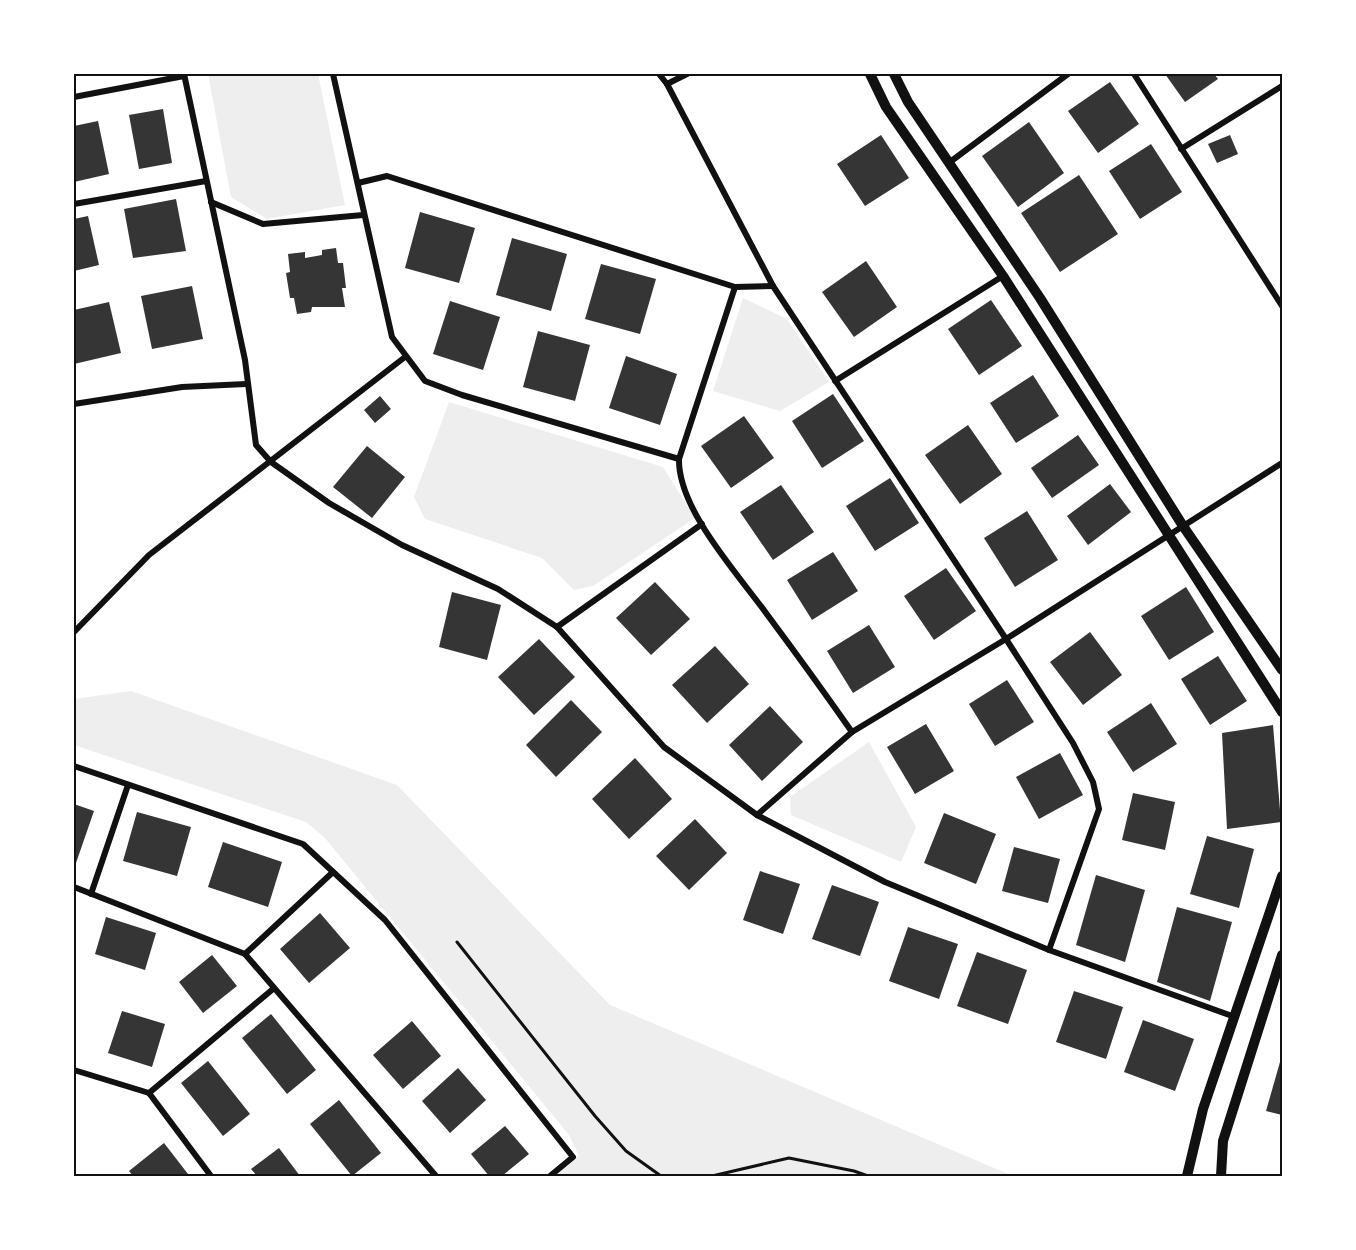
<svg xmlns="http://www.w3.org/2000/svg" width="1356" height="1250" font-family="Karla,sans-serif">
	<style>
		.green { fill: #eee }
		.building { fill: #353535 }
		.lines { fill: none; stroke-linecap: round; stroke-linejoin: round }
		.path { stroke: #111; stroke-width: 3 }
		.minor { stroke: #111; stroke-width: 6 }
		.tertiary { stroke: #111; stroke-width: 10 }
		.neatline { fill: none; stroke: #111; stroke-width: 2 }
	</style>
	<rect width="100%" height="100%" fill="#fff"/>
	<g class="green">
		<path d="M208,74H318L345,205L267,219L231,197Z"/>
		<path d="M743,298L787,319L829,382L780,411L713,391Z"/>
		<path d="M449,402L663,467L695,518L593,586L574,590L542,558L425,519L414,497Z"/>
		<path d="M131,691L397,785L610,1005L1013,1176H555L579,1156L569,1135L325,838L306,822L74,745V699Z"/>
		<path d="M869,742L916,827L901,862L791,815L790,797Z"/>
	</g>
	<g class="building">
		<path d="M1165,74H1214L1218,79L1185,102Z"/>
		<path d="M1110,82L1139,124L1098,153L1068,111Z"/>
		<path d="M163,109L172,163L139,169L129,115Z"/>
		<path d="M98,121L109,174L74,182V126Z"/>
		<path d="M1029,122L1064,173L1018,207L982,156Z"/>
		<path d="M881,135L909,178L865,206L837,164Z"/>
		<path d="M1230,135L1238,154L1217,163L1208,144Z"/>
		<path d="M1151,144L1182,192L1140,219L1109,171Z"/>
		<path d="M1079,175L1118,234L1060,272L1021,213Z"/>
		<path d="M176,199L186,251L133,258L124,209Z"/>
		<path d="M420,212L475,228L459,283L405,268Z"/>
		<path d="M88,216L99,265L74,271V219Z"/>
		<path d="M512,238L567,254L551,311L496,295Z"/>
		<path d="M336,248L338,263H343L346,288H342L345,307H312L311,312L297,314L294,298H290L286,273L290,272L288,254L305,252V258L322,255V250Z"/>
		<path d="M866,261L897,307L854,337L822,292Z"/>
		<path d="M601,264L656,279L640,334L585,319Z"/>
		<path d="M192,286L203,339L152,349L141,296Z"/>
		<path d="M991,300L1022,346L979,375L948,329Z"/>
		<path d="M450,301L500,317L483,370L433,354Z"/>
		<path d="M109,302L121,353L74,364V310Z"/>
		<path d="M538,331L590,345L575,401L523,387Z"/>
		<path d="M626,356L677,374L660,425L609,408Z"/>
		<path d="M1033,375L1059,416L1016,443L990,403Z"/>
		<path d="M833,394L864,441L822,468L792,421Z"/>
		<path d="M380,396L391,409L375,423L364,410Z"/>
		<path d="M744,416L774,458L731,488L701,446Z"/>
		<path d="M968,425L1002,474L960,504L925,455Z"/>
		<path d="M1078,435L1099,465L1052,498L1031,468Z"/>
		<path d="M367,446L405,477L372,518L333,487Z"/>
		<path d="M890,478L919,523L875,551L846,506Z"/>
		<path d="M1110,484L1131,512L1088,545L1067,516Z"/>
		<path d="M781,485L814,532L773,560L740,512Z"/>
		<path d="M1027,511L1058,560L1015,587L984,538Z"/>
		<path d="M833,552L858,591L812,620L787,580Z"/>
		<path d="M946,568L976,611L934,640L904,596Z"/>
		<path d="M655,582L690,619L651,655L616,618Z"/>
		<path d="M1186,587L1214,632L1169,660L1141,616Z"/>
		<path d="M452,592L501,605L487,660L439,647Z"/>
		<path d="M869,625L895,667L853,693L827,651Z"/>
		<path d="M1090,632L1122,675L1083,705L1050,662Z"/>
		<path d="M539,639L575,677L534,715L498,677Z"/>
		<path d="M715,646L749,684L707,723L672,685Z"/>
		<path d="M1218,656L1247,701L1210,725L1181,679Z"/>
		<path d="M1007,680L1034,722L995,746L969,704Z"/>
		<path d="M571,700L602,732L556,777L526,745Z"/>
		<path d="M1151,703L1177,744L1133,772L1107,732Z"/>
		<path d="M770,706L803,742L762,781L729,745Z"/>
		<path d="M926,724L954,771L915,794L887,747Z"/>
		<path d="M1273,725L1281,822L1227,829L1222,733Z"/>
		<path d="M1060,753L1083,795L1039,819L1016,777Z"/>
		<path d="M635,758L672,799L629,839L592,799Z"/>
		<path d="M1133,793L1175,802L1165,850L1122,840Z"/>
		<path d="M74,804L94,811L76,863L74,862Z"/>
		<path d="M137,812L191,827L177,876L123,861Z"/>
		<path d="M944,813L996,834L976,884L924,863Z"/>
		<path d="M695,819L727,853L689,890L656,856Z"/>
		<path d="M1207,836L1254,849L1239,908L1190,894Z"/>
		<path d="M223,842L282,862L268,907L208,887Z"/>
		<path d="M1014,847L1060,859L1048,903L1002,891Z"/>
		<path d="M760,871L800,884L783,934L743,920Z"/>
		<path d="M1096,875L1145,890L1125,962L1076,945Z"/>
		<path d="M832,885L879,902L860,956L812,939Z"/>
		<path d="M1177,907L1232,922L1210,1001L1157,982Z"/>
		<path d="M320,913L350,948L309,983L280,949Z"/>
		<path d="M106,917L156,933L145,970L95,954Z"/>
		<path d="M908,927L958,944L939,999L889,981Z"/>
		<path d="M977,952L1027,970L1008,1024L957,1006Z"/>
		<path d="M212,955L237,986L203,1013L179,982Z"/>
		<path d="M1074,991L1123,1007L1106,1059L1056,1042Z"/>
		<path d="M122,1011L165,1024L152,1067L108,1053Z"/>
		<path d="M271,1014L316,1070L287,1094L242,1038Z"/>
		<path d="M1143,1020L1194,1039L1175,1091L1124,1072Z"/>
		<path d="M412,1021L441,1056L403,1089L373,1055Z"/>
		<path d="M1282,1055V1115L1266,1111Z"/>
		<path d="M208,1061L250,1114L223,1136L181,1083Z"/>
		<path d="M458,1068L486,1100L450,1133L422,1101Z"/>
		<path d="M339,1100L381,1153L352,1176L310,1124Z"/>
		<path d="M505,1126L529,1154L502,1176H489L471,1154Z"/>
		<path d="M164,1143L188,1174L133,1176L129,1171Z"/>
		<path d="M279,1148L300,1176H257L251,1169Z"/>
	</g>
	<g class="lines">
		<g class="path">
			<path d="M457,942L595,1116L626,1151L661,1176"/>
			<path d="M712,1176L789,1158L854,1171L868,1176"/>
		</g>
		<g class="minor">
			<path d="M184,74L245,360L256,445L271,462L329,503L402,545L498,589L557,627L664,747L757,815L885,882L1049,950L1235,1017"/>
			<path d="M333,74L392,337L425,381L462,395L679,459C678,509 737,573 766,613C795,652 824,692 852,732"/>
			<path d="M659,74L667,84L773,286L1006,639L1073,743L1093,782L1099,809L1049,950"/>
			<path d="M1134,74L1282,306"/>
			<path d="M667,84L687,74"/>
			<path d="M74,97L184,76"/>
			<path d="M1181,149L1282,86"/>
			<path d="M950,162L1068,74"/>
			<path d="M358,183L387,176L735,287L773,286"/>
			<path d="M211,202L263,224L363,215"/>
			<path d="M74,204L206,181"/>
			<path d="M835,381L1003,276"/>
			<path d="M74,404L182,387L246,384"/>
			<path d="M679,459L735,287"/>
			<path d="M557,627L702,524"/>
			<path d="M74,632L149,555L405,357"/>
			<path d="M74,766L303,844L385,920L573,1157L550,1176"/>
			<path d="M757,815L852,732L1006,639L1282,463"/>
			<path d="M74,887L245,954L436,1176"/>
			<path d="M91,894L128,785"/>
			<path d="M245,954L333,872"/>
			<path d="M74,1070L149,1093L211,1176"/>
			<path d="M149,1093L273,989"/>
		</g>
		<g class="tertiary">
			<path d="M870,74L886,107L1003,276L1282,712"/>
			<path d="M894,74L908,102L1040,298L1183,526L1282,670"/>
			<path d="M1187,1176L1203,1109L1282,876"/>
			<path d="M1221,1176L1223,1141L1282,955"/>
		</g>
	</g>
	<rect width="1356" height="1250" fill="none" stroke="#ffffff" stroke-width="150"/>
	<rect x="75" y="75" width="1206" height="1100" class="neatline"/>
</svg>
